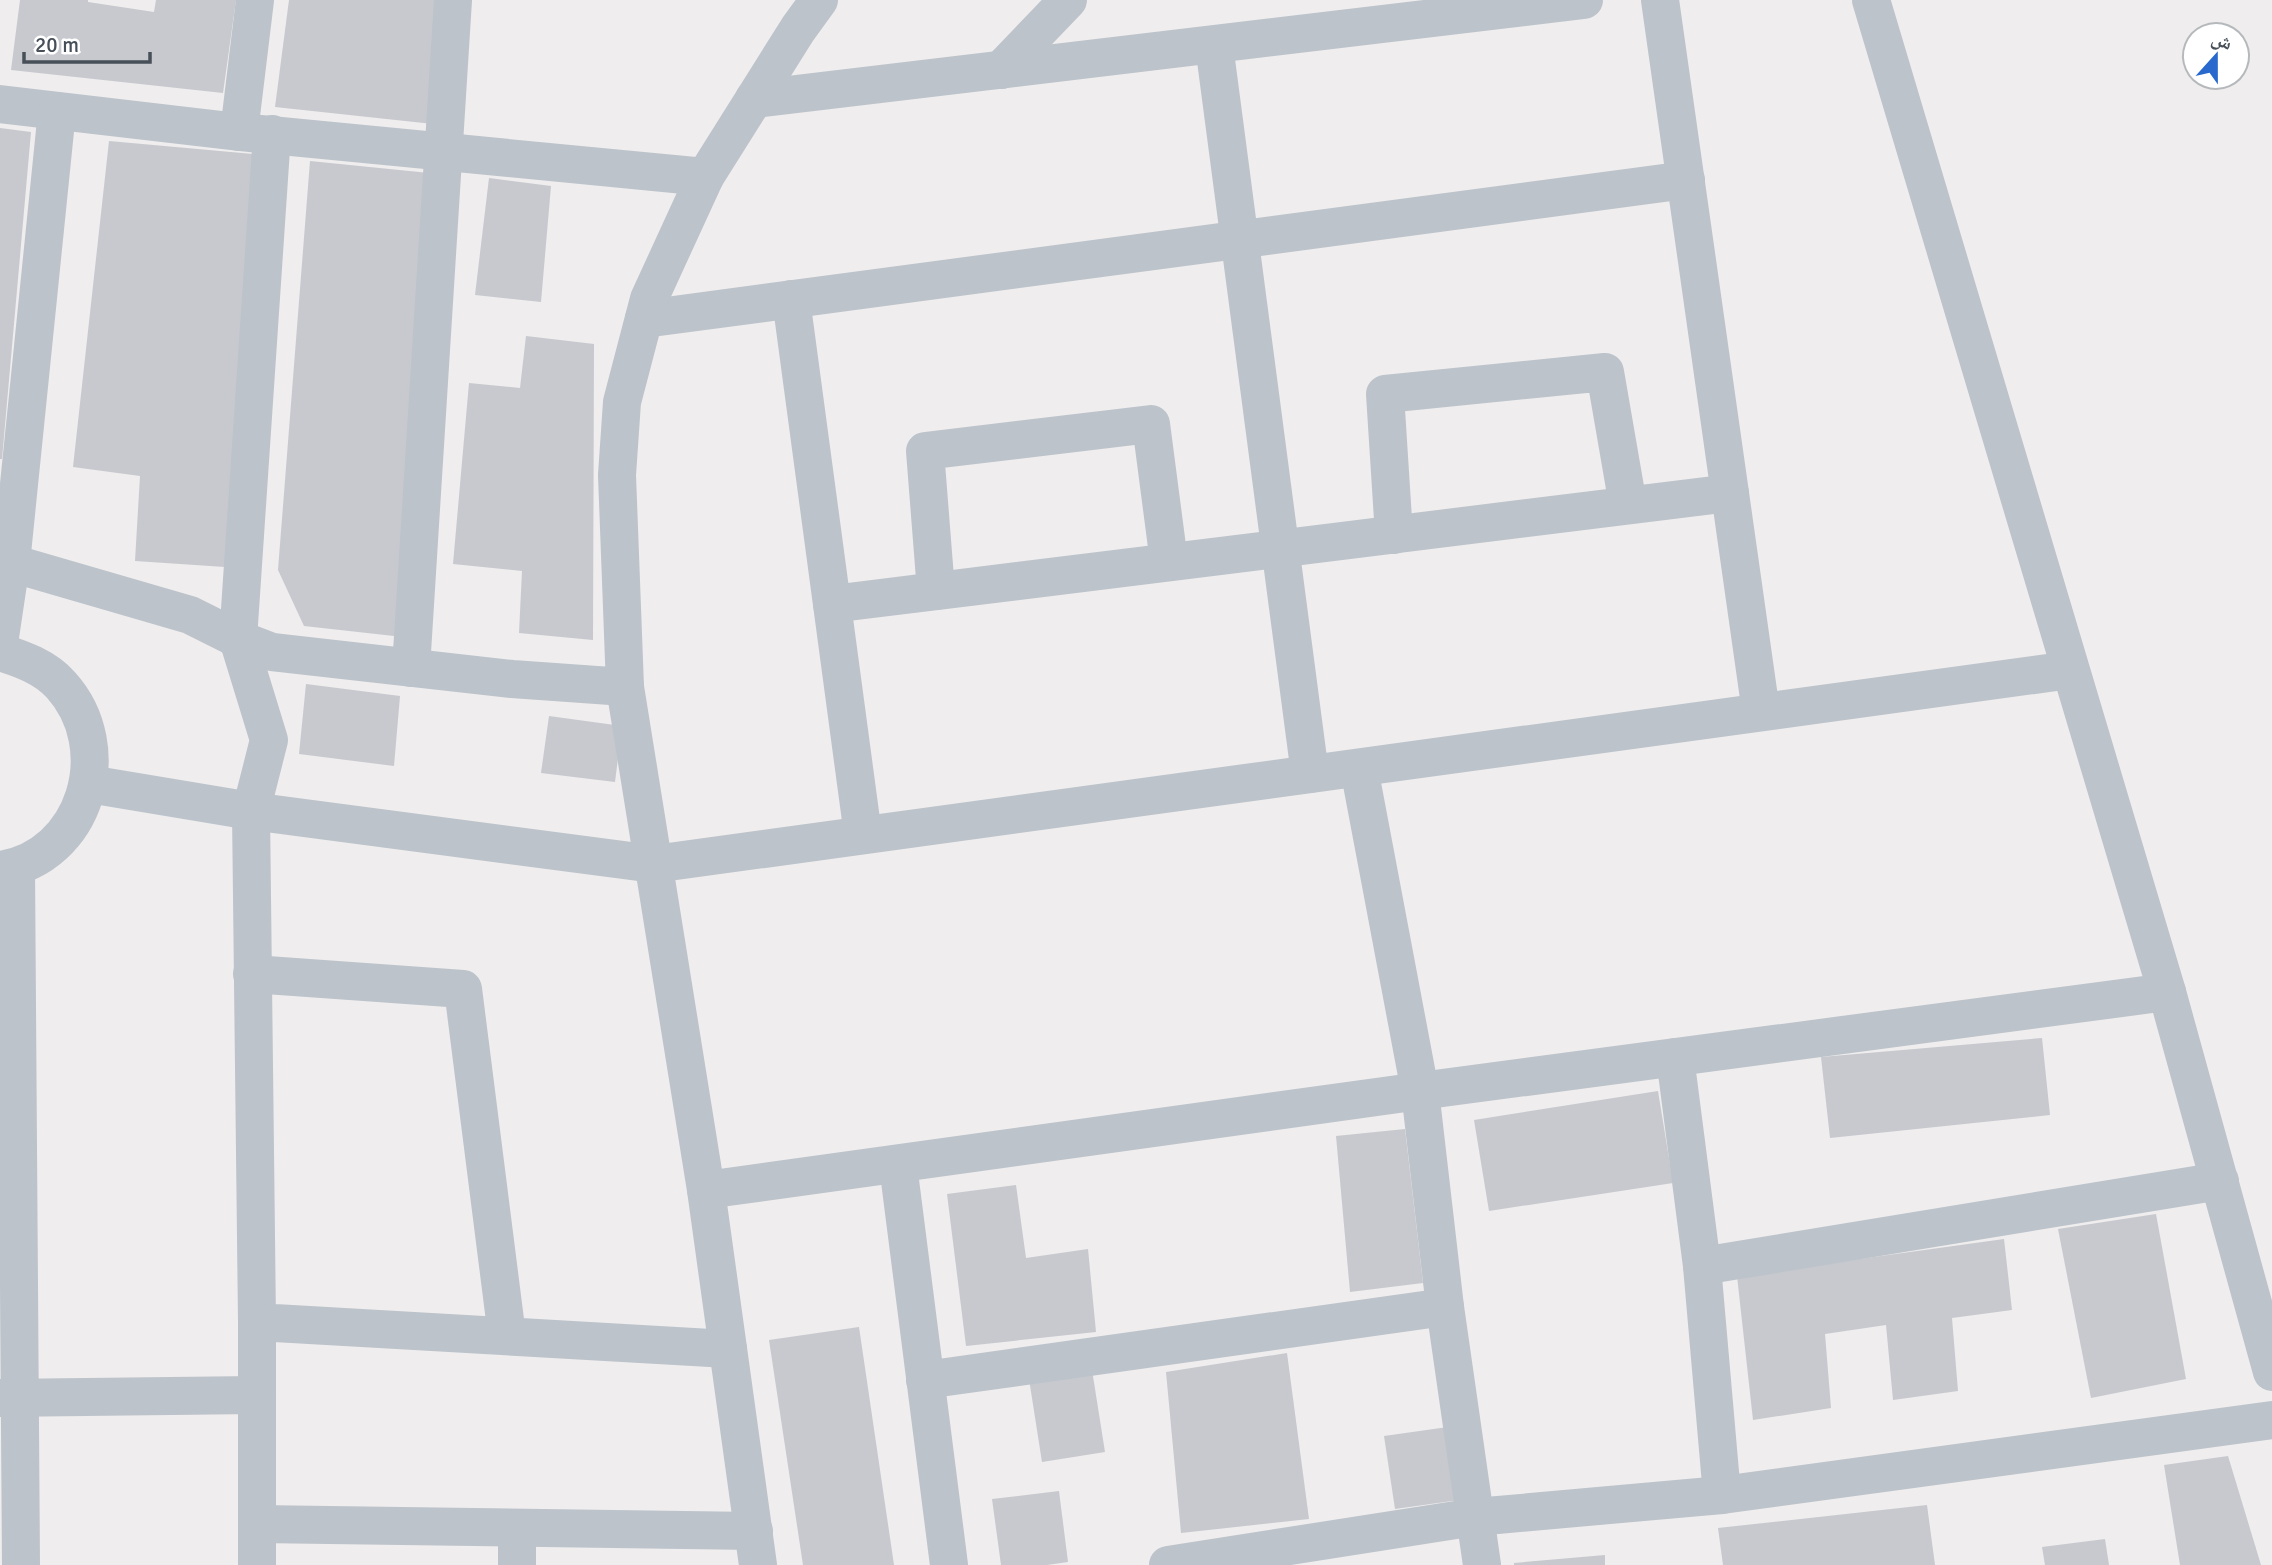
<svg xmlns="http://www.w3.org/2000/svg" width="2272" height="1565" font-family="Signika,'Noto Naskh Arabic',sans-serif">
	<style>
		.building { fill: #c7c9cf }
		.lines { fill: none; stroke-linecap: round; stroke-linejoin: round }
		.minor { stroke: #bcc3cb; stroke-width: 38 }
	</style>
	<rect width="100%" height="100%" fill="#efeded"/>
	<g class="building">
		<path d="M20,0H88V2L154,12L156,0H236L223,93L11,70Z"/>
		<path d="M289,0H445L433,124L275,107Z"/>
		<path d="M0,128L31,132L2,459H0Z"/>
		<path d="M109,141L253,154L225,567L135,561L140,476L73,467Z"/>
		<path d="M310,161L429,173L403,637L304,626L278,570Z"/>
		<path d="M489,178L551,186L541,302L475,295Z"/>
		<path d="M526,336L594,344L593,640L519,633L522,571L453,564L469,383L520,388Z"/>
		<path d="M306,684L400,696L394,766L299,754Z"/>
		<path d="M549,716L622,726L615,782L541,773Z"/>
		<path d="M2042,1038L2050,1115L1830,1138L1821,1057Z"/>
		<path d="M1658,1091L1673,1183L1489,1211L1474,1120Z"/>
		<path d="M1405,1129L1423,1283L1350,1292L1336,1136Z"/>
		<path d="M1016,1185L1026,1258L1088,1249L1096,1332L966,1346L947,1194Z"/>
		<path d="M2156,1214L2186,1379L2091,1398L2058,1229Z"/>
		<path d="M2004,1239L2012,1310L1952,1318L1958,1391L1893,1400L1886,1325L1825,1334L1831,1408L1753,1420L1737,1276Z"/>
		<path d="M859,1327L894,1565H803L769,1340Z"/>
		<path d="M1287,1353L1309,1519L1181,1533L1166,1372Z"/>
		<path d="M1092,1370L1105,1452L1042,1462L1029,1379Z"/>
		<path d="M1448,1427L1459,1500L1395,1509L1384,1436Z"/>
		<path d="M2228,1456L2261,1565H2180L2164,1465Z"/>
		<path d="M1059,1491L1068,1562L1047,1565H1001L992,1499Z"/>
		<path d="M1927,1505L1935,1565H1723L1718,1528Z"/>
		<path d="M2105,1539L2109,1565H2045L2042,1547Z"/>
		<path d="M1605,1555V1565H1514V1563Z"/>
	</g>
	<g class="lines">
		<g class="minor">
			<path d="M1660,0L1761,712"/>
			<path d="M1871,0L2167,992L2272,1372"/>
			<path d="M1214,45L1310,774"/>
			<path d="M1001,70L1068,0"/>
			<path d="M754,99L1584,0"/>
			<path d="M0,104L239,132L705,177"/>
			<path d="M239,132L255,0"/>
			<path d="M272,134L238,639L269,740L251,811L257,1322L728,1349"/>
			<path d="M791,299L863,835"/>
			<path d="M644,319L1686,180"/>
			<path d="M1394,535L1385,394L1605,372L1628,505"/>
			<path d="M0,563H11L190,615L238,639L272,652L512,679L625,687"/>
			<path d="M936,591L925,451L1151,424L1169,562"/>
			<path d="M832,604L1730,493"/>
			<path d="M0,637L11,563L57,111"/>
			<path d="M0,652C22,659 45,667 61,685C118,748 86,857 0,870"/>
			<path d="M411,668L453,0"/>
			<path d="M1359,768L1420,1091L1445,1307L1482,1565"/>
			<path d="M89,784L251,811L654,864L2070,670"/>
			<path d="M16,868L21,1565"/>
			<path d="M252,974L463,989L507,1336"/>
			<path d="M1675,1057L1702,1266L1722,1495"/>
			<path d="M898,1165L949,1565"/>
			<path d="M706,1190L1420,1091L2167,992"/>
			<path d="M1702,1266L2220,1181"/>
			<path d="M257,1322V1565"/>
			<path d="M925,1380L1445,1307"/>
			<path d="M0,1398L257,1395"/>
			<path d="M257,1524L754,1531"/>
			<path d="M517,1528V1565"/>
			<path d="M758,1565L706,1190L625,687L617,475L622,402L649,299L705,177L798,29L819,0"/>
			<path d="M1168,1565L1475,1517L1722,1495L2272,1420"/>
		</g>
	</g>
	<g transform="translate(2216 56) rotate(21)"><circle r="33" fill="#ffffff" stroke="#b5b9bc" stroke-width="2"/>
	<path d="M0-5L12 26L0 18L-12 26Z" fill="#2969cd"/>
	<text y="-10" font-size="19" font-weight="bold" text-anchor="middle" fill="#474f58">ش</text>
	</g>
	<path d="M24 52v10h126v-10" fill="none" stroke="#474f58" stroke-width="3.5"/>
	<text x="35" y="52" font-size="21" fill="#474f58" stroke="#ffffff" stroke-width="5" paint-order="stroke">20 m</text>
</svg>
